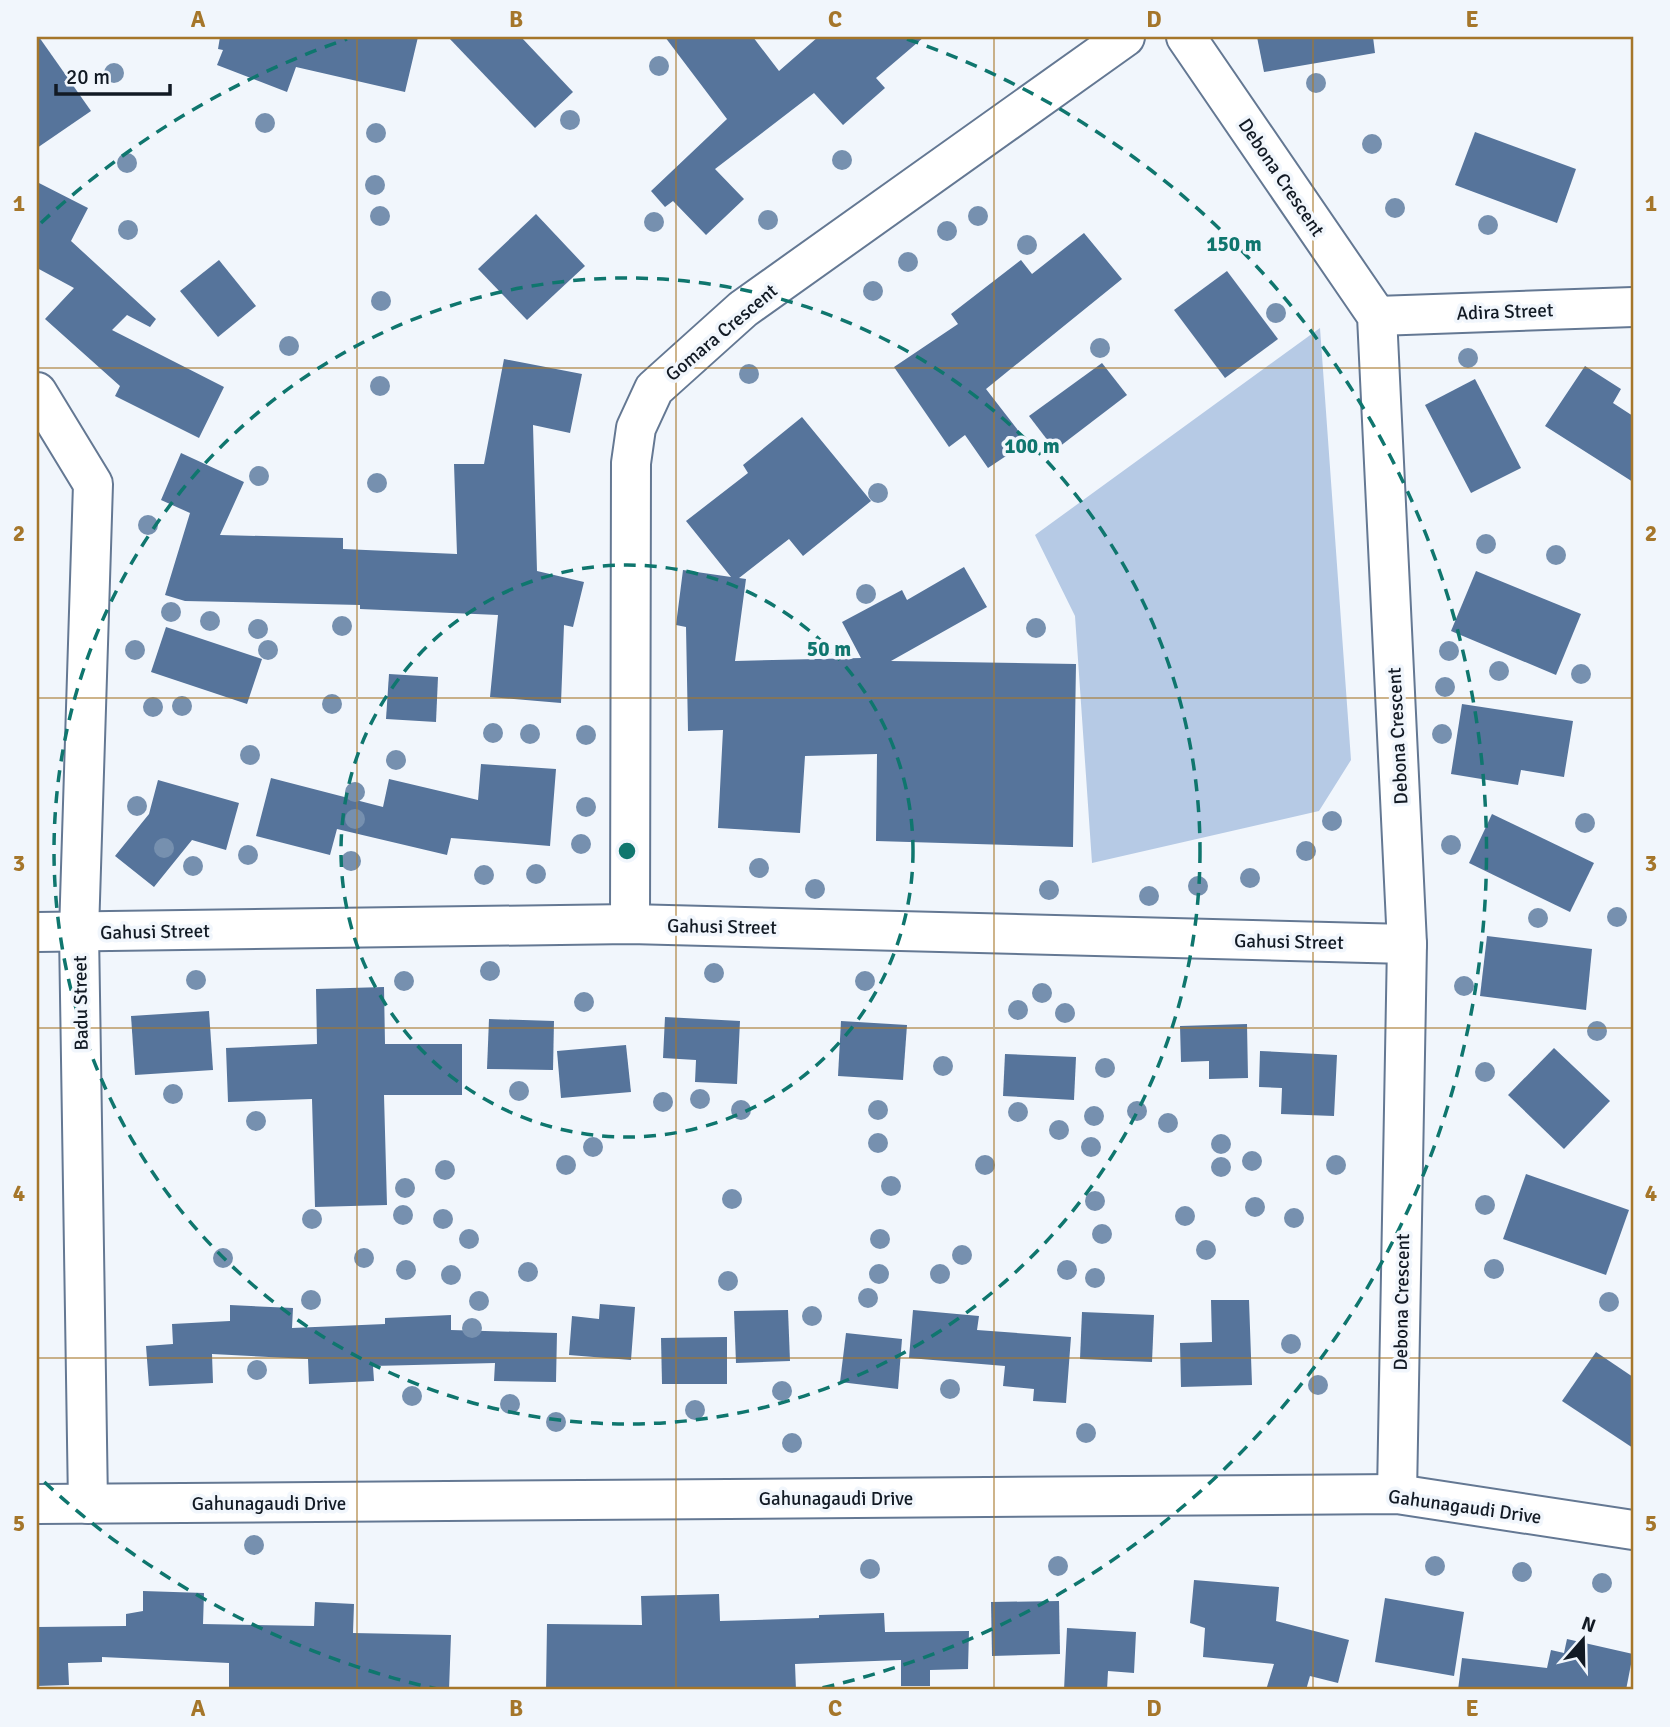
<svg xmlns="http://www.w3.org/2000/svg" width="1670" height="1727" font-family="Signika,sans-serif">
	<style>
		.green { fill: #b6cae5 }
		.building { fill: #56749b }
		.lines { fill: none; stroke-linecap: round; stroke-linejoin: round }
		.minor-casing { stroke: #647893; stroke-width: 42 }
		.minor { stroke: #fff; stroke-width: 38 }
		.tree { fill: #7690af }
		.grid { fill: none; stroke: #a5762a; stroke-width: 2; stroke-opacity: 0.55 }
		.ring { fill: none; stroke: #0f766e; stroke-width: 3.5; stroke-dasharray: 12 9 }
		.labels { text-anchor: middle; stroke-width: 7; stroke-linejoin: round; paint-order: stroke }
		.street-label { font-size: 19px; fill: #121a24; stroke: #f1f6fc }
		.centre { fill: #0f766e; stroke: #f1f6fc; stroke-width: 3.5 }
		.ring-label { font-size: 21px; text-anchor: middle; font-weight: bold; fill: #0f766e; stroke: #f1f6fc; stroke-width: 7; stroke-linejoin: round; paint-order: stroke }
		.neatline { fill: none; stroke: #a5762a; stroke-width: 2.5 }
		.grid-label { font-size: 23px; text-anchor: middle; font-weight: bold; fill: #a5762a }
	</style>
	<rect width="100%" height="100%" fill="#f1f6fc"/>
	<path class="green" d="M1320,328L1351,760L1319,811L1092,863L1075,616L1035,535Z"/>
	<g class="building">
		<path d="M37,37H39L91,111L37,148Z"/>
		<path d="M220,37H418L405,92L296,67L287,92L217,65L223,50L218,49Z"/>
		<path d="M448,37H521L573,92L535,128Z"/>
		<path d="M665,37H753L779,71L818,37H924L876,78L885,88L843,125L814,93L715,169L744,199L706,235L673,201L665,207L651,191L727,119Z"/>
		<path d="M1257,37H1373L1375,53L1264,72Z"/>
		<path d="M1475,132L1576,169L1557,223L1455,185Z"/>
		<path d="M37,182L88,208L71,241L156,319L150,327L127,315L112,330L224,387L199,438L115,396L120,386L45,319L74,288L37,268Z"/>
		<path d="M536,214L585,266L527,320L478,269Z"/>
		<path d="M1084,233L1122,279L986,389L1027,442L988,468L965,435L949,447L894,367L958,324L951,314L1021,260L1032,274Z"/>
		<path d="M219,260L256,306L218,337L180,291Z"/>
		<path d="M1227,271L1278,339L1225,378L1174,310Z"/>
		<path d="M504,359L582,374L570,433L533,425L537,571L584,582L573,627L564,625L561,703L490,697L498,615L360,609V605L185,601L165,595L190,513L161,500L181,453L244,482L220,535L343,538V549L457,554L454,464H484Z"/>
		<path d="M1102,363L1127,395L1055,450L1029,416Z"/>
		<path d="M1585,366L1621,389L1613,403L1633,416V482L1545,426Z"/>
		<path d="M1475,379L1521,468L1471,493L1425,405Z"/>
		<path d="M802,417L871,501L803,556L789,539L739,578L746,579L735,661L861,658L842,622L902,590L907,600L964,567L987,607L891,661L1076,664L1073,847L876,841L877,754L805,756L800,833L718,828L723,730L688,731L686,627L676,625L683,570L731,577L686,521L748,473L743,465Z"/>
		<path d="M1476,571L1581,614L1556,675L1451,631Z"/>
		<path d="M166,627L262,659L247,704L151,672Z"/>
		<path d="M389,674L438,677L436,722L386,719Z"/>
		<path d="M1462,704L1573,721L1564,777L1521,770L1518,785L1451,774Z"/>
		<path d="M481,764L556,769L550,846L451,838L447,855L337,829L330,855L256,836L271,778L383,807L389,779L478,800Z"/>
		<path d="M158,780L239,803L226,850L192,840L154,887L115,856L149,814Z"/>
		<path d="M1492,814L1594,863L1570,912L1469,863Z"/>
		<path d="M1487,936L1592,949L1586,1010L1480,996Z"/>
		<path d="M384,987L385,1044H462V1095H384L387,1205L315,1207L312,1099L228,1102L226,1048L317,1044L316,989Z"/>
		<path d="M209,1011L213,1070L135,1075L131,1016Z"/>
		<path d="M665,1017L740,1021L737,1084L695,1082L696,1060L663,1058Z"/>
		<path d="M489,1019L554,1021L553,1070L487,1069Z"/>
		<path d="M841,1021L907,1025L903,1080L838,1076Z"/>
		<path d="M1247,1024L1248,1078L1209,1079V1061L1181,1062L1180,1026Z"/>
		<path d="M626,1045L631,1092L561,1098L557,1051Z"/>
		<path d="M1554,1048L1610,1101L1564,1149L1508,1095Z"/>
		<path d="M1260,1051L1337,1055L1334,1116L1281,1114L1282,1088L1259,1087Z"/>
		<path d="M1005,1054L1076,1057L1074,1100L1003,1096Z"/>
		<path d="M1526,1174L1629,1210L1606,1275L1503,1239Z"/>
		<path d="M1211,1300H1249L1252,1385L1181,1387L1180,1343L1212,1342Z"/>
		<path d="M600,1304L635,1307L631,1360L569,1355L572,1316L599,1319Z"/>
		<path d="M230,1305L293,1308L292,1328L385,1324V1318L451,1315V1330L557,1333L556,1382L494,1381L495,1363L373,1366L374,1381L309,1384L308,1359L212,1354L213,1383L149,1386L146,1346L173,1344L172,1324L230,1321Z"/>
		<path d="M788,1310L790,1361L736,1363L734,1311Z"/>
		<path d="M913,1310L979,1316L977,1330L1071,1337L1066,1403L1033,1401L1034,1389L1003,1386L1005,1366L909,1358Z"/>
		<path d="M1082,1312L1154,1315L1152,1362L1080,1359Z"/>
		<path d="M846,1333L902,1339L898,1389L840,1382Z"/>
		<path d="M727,1337V1384H662L661,1338Z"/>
		<path d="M1596,1352L1633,1377V1448L1562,1401Z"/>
		<path d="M1194,1580L1279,1587L1276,1621L1349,1640L1338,1683L1310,1676L1306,1690H1266L1274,1664L1203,1657L1205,1628L1190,1623Z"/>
		<path d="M143,1591L204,1593L203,1624L314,1626L315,1602L354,1604L353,1633L451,1635L449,1690H229V1663L102,1657V1662L68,1663L69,1685L37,1686V1627L126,1626V1614L143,1611Z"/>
		<path d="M719,1594L720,1621L819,1618V1615L884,1613L885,1632L969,1631L968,1669L930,1670V1686H901V1660L795,1664L796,1690H546L547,1624L642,1625L641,1596Z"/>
		<path d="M1385,1598L1464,1612L1454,1676L1375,1662Z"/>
		<path d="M1059,1601L1060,1654L992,1656L991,1602Z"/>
		<path d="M1067,1628L1136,1632L1134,1673L1108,1671L1107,1690H1064Z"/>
		<path d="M1567,1639L1633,1654L1626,1690H1458L1462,1658L1547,1668L1551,1650L1564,1653Z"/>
	</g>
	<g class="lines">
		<g class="minor-casing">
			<g id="minor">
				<path d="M1186,37L1377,316L1407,944L1397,1494"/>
				<path d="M1377,316L1633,307"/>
				<path d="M37,392L93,484L79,932L88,1504"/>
				<path d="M630,924L631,463L636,428L654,389L743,309L1125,37"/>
				<path d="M37,932L630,924L1407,944"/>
				<path d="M37,1504L1397,1494L1633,1530"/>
			</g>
		</g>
		<use href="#minor" class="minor"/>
	</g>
	<g class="tree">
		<circle cx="659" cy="66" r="10"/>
		<circle cx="114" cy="73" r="10"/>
		<circle cx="1316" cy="83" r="10"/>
		<circle cx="570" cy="120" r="10"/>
		<circle cx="265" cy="123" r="10"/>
		<circle cx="376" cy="133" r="10"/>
		<circle cx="1372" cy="144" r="10"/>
		<circle cx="842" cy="160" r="10"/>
		<circle cx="127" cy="163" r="10"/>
		<circle cx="375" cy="185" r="10"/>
		<circle cx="1395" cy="208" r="10"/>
		<circle cx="380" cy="216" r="10"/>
		<circle cx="978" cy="216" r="10"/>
		<circle cx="768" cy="220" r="10"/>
		<circle cx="654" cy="222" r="10"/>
		<circle cx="1488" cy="225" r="10"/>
		<circle cx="128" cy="230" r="10"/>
		<circle cx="947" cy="231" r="10"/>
		<circle cx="1027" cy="245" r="10"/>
		<circle cx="908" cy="262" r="10"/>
		<circle cx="873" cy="291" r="10"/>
		<circle cx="381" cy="301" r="10"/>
		<circle cx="1276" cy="313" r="10"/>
		<circle cx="289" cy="346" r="10"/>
		<circle cx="1100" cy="348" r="10"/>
		<circle cx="1468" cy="358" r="10"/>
		<circle cx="749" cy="374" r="10"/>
		<circle cx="380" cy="386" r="10"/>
		<circle cx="259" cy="476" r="10"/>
		<circle cx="377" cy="483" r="10"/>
		<circle cx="878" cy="493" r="10"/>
		<circle cx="148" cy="525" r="10"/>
		<circle cx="1486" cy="544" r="10"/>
		<circle cx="1556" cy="555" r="10"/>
		<circle cx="866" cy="594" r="10"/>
		<circle cx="171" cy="612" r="10"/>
		<circle cx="210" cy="621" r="10"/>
		<circle cx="342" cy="626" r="10"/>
		<circle cx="1036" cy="628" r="10"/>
		<circle cx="258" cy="629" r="10"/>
		<circle cx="135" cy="650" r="10"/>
		<circle cx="268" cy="650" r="10"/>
		<circle cx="1449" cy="651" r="10"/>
		<circle cx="1499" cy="671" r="10"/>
		<circle cx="1581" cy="674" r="10"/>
		<circle cx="1445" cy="687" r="10"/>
		<circle cx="332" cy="704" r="10"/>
		<circle cx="182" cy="706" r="10"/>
		<circle cx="153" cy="707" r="10"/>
		<circle cx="493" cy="733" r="10"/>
		<circle cx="530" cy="734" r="10"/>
		<circle cx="1442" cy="734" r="10"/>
		<circle cx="586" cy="735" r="10"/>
		<circle cx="250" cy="755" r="10"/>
		<circle cx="396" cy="760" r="10"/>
		<circle cx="355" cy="792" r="10"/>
		<circle cx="137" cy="806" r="10"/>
		<circle cx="586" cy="807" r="10"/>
		<circle cx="355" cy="819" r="10"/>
		<circle cx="1332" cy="821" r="10"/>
		<circle cx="1585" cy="823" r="10"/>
		<circle cx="581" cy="844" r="10"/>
		<circle cx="1451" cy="845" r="10"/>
		<circle cx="164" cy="848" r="10"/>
		<circle cx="1306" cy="851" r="10"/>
		<circle cx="248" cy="855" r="10"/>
		<circle cx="351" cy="861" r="10"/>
		<circle cx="193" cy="866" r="10"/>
		<circle cx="759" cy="868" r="10"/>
		<circle cx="536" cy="874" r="10"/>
		<circle cx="484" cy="875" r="10"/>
		<circle cx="1250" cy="878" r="10"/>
		<circle cx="1198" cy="886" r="10"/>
		<circle cx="815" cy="889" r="10"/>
		<circle cx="1049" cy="890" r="10"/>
		<circle cx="1149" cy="896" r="10"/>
		<circle cx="1617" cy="917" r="10"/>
		<circle cx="1538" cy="918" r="10"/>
		<circle cx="490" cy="971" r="10"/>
		<circle cx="714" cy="973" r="10"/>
		<circle cx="196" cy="980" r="10"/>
		<circle cx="404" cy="981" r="10"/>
		<circle cx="865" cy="981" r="10"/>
		<circle cx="1464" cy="986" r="10"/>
		<circle cx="1042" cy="993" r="10"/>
		<circle cx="584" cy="1002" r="10"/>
		<circle cx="1018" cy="1010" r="10"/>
		<circle cx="1065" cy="1013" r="10"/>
		<circle cx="1597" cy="1031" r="10"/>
		<circle cx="943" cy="1066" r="10"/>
		<circle cx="1105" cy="1068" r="10"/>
		<circle cx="1485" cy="1072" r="10"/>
		<circle cx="519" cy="1091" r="10"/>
		<circle cx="173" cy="1094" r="10"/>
		<circle cx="700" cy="1099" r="10"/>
		<circle cx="663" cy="1102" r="10"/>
		<circle cx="741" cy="1110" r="10"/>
		<circle cx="878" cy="1110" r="10"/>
		<circle cx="1137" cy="1111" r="10"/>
		<circle cx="1018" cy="1112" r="10"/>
		<circle cx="1094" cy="1116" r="10"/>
		<circle cx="256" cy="1121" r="10"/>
		<circle cx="1168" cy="1123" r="10"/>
		<circle cx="1059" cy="1130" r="10"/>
		<circle cx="878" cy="1143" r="10"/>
		<circle cx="1221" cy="1144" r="10"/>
		<circle cx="593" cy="1147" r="10"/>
		<circle cx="1091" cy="1147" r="10"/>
		<circle cx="1252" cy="1161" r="10"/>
		<circle cx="566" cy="1165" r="10"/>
		<circle cx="985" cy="1165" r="10"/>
		<circle cx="1336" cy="1165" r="10"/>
		<circle cx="1221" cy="1167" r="10"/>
		<circle cx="445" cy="1170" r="10"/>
		<circle cx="891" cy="1186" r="10"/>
		<circle cx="405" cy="1188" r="10"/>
		<circle cx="732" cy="1199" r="10"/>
		<circle cx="1095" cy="1201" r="10"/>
		<circle cx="1485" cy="1205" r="10"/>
		<circle cx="1255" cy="1207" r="10"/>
		<circle cx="403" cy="1215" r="10"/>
		<circle cx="1185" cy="1216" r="10"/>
		<circle cx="1294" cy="1218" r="10"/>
		<circle cx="312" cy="1219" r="10"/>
		<circle cx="443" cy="1219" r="10"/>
		<circle cx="1102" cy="1234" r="10"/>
		<circle cx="469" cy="1239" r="10"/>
		<circle cx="880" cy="1239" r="10"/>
		<circle cx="1206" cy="1250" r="10"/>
		<circle cx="962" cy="1255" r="10"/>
		<circle cx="223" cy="1258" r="10"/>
		<circle cx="364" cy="1258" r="10"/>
		<circle cx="1494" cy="1269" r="10"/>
		<circle cx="406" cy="1270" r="10"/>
		<circle cx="1067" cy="1270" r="10"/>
		<circle cx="528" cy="1272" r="10"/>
		<circle cx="879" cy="1274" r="10"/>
		<circle cx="940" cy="1274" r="10"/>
		<circle cx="451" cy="1275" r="10"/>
		<circle cx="1095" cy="1278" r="10"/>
		<circle cx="728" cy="1281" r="10"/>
		<circle cx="868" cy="1298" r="10"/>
		<circle cx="311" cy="1300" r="10"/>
		<circle cx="479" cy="1301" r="10"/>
		<circle cx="1609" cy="1302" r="10"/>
		<circle cx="812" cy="1316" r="10"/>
		<circle cx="472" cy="1328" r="10"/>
		<circle cx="1291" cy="1344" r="10"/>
		<circle cx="257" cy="1370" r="10"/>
		<circle cx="1318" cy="1385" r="10"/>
		<circle cx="950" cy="1389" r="10"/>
		<circle cx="782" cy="1391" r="10"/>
		<circle cx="412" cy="1396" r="10"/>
		<circle cx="510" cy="1404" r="10"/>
		<circle cx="695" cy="1410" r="10"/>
		<circle cx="556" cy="1422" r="10"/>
		<circle cx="1086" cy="1433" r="10"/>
		<circle cx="792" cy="1443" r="10"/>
		<circle cx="254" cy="1545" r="10"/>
		<circle cx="1058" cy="1566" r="10"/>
		<circle cx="1435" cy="1566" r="10"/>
		<circle cx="870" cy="1569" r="10"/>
		<circle cx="1522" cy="1572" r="10"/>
		<circle cx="1602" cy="1583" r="10"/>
	</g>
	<path class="grid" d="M357,37V1690M676,37V1690M994,37V1690M1313,37V1690M37,368H1633M37,698H1633M37,1028H1633M37,1358H1633"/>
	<g class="ring">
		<circle cx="627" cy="851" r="286"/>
		<circle cx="627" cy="851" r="573"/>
		<path d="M441 1690A859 859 0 0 1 41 1479M41 223A859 859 0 0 1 347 39M907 39A859 859 0 0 1 813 1690"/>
	</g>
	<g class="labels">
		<g class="street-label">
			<text transform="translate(1282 177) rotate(56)" y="7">Debona Crescent</text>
			<text transform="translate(1505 311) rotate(-2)" y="7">Adira Street</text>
			<text transform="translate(721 332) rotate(-40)" y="7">Gomara Crescent</text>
			<text transform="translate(1397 736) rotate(-93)" y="7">Debona Crescent</text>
			<text transform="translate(722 926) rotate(1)" y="7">Gahusi Street</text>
			<text transform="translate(155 931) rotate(-1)" y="7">Gahusi Street</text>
			<text transform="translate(1289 941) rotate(1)" y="7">Gahusi Street</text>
			<text transform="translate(80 1003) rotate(-91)" y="7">Badu Street</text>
			<text transform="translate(1401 1302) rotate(-89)" y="7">Debona Crescent</text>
			<text x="836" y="1505">Gahunagaudi Drive</text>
			<text x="269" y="1510">Gahunagaudi Drive</text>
			<text transform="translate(1465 1506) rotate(8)" y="7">Gahunagaudi Drive</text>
		</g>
	</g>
	<circle cx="627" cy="851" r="10" class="centre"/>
	<g class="ring-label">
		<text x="1234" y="251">150 m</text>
		<text x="1032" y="453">100 m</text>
		<text x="829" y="656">50 m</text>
	</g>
	<rect width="1670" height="1727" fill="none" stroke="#f1f6fc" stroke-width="77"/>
	<g transform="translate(1583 1640) rotate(20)" stroke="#f1f6fc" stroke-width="5" paint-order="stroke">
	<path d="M0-5L12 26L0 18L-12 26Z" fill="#121a24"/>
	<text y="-10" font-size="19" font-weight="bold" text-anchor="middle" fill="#121a24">N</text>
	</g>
	<path d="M56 84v10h114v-10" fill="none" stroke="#121a24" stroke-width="3.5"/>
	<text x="66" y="84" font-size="21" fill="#121a24" stroke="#f1f6fc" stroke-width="5" paint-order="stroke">20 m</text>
	<rect x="38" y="38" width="1594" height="1650" class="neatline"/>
	<g class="grid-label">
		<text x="198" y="27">A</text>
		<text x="516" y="27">B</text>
		<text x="835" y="27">C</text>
		<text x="1154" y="27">D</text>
		<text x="1472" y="27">E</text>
		<text x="19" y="211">1</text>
		<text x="1651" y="211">1</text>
		<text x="19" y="541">2</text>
		<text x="1651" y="541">2</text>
		<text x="19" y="871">3</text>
		<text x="1651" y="871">3</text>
		<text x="19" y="1201">4</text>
		<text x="1651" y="1201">4</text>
		<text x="19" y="1531">5</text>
		<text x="1651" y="1531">5</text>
		<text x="198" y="1716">A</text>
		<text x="516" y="1716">B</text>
		<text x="835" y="1716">C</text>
		<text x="1154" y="1716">D</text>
		<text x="1472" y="1716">E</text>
	</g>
</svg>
